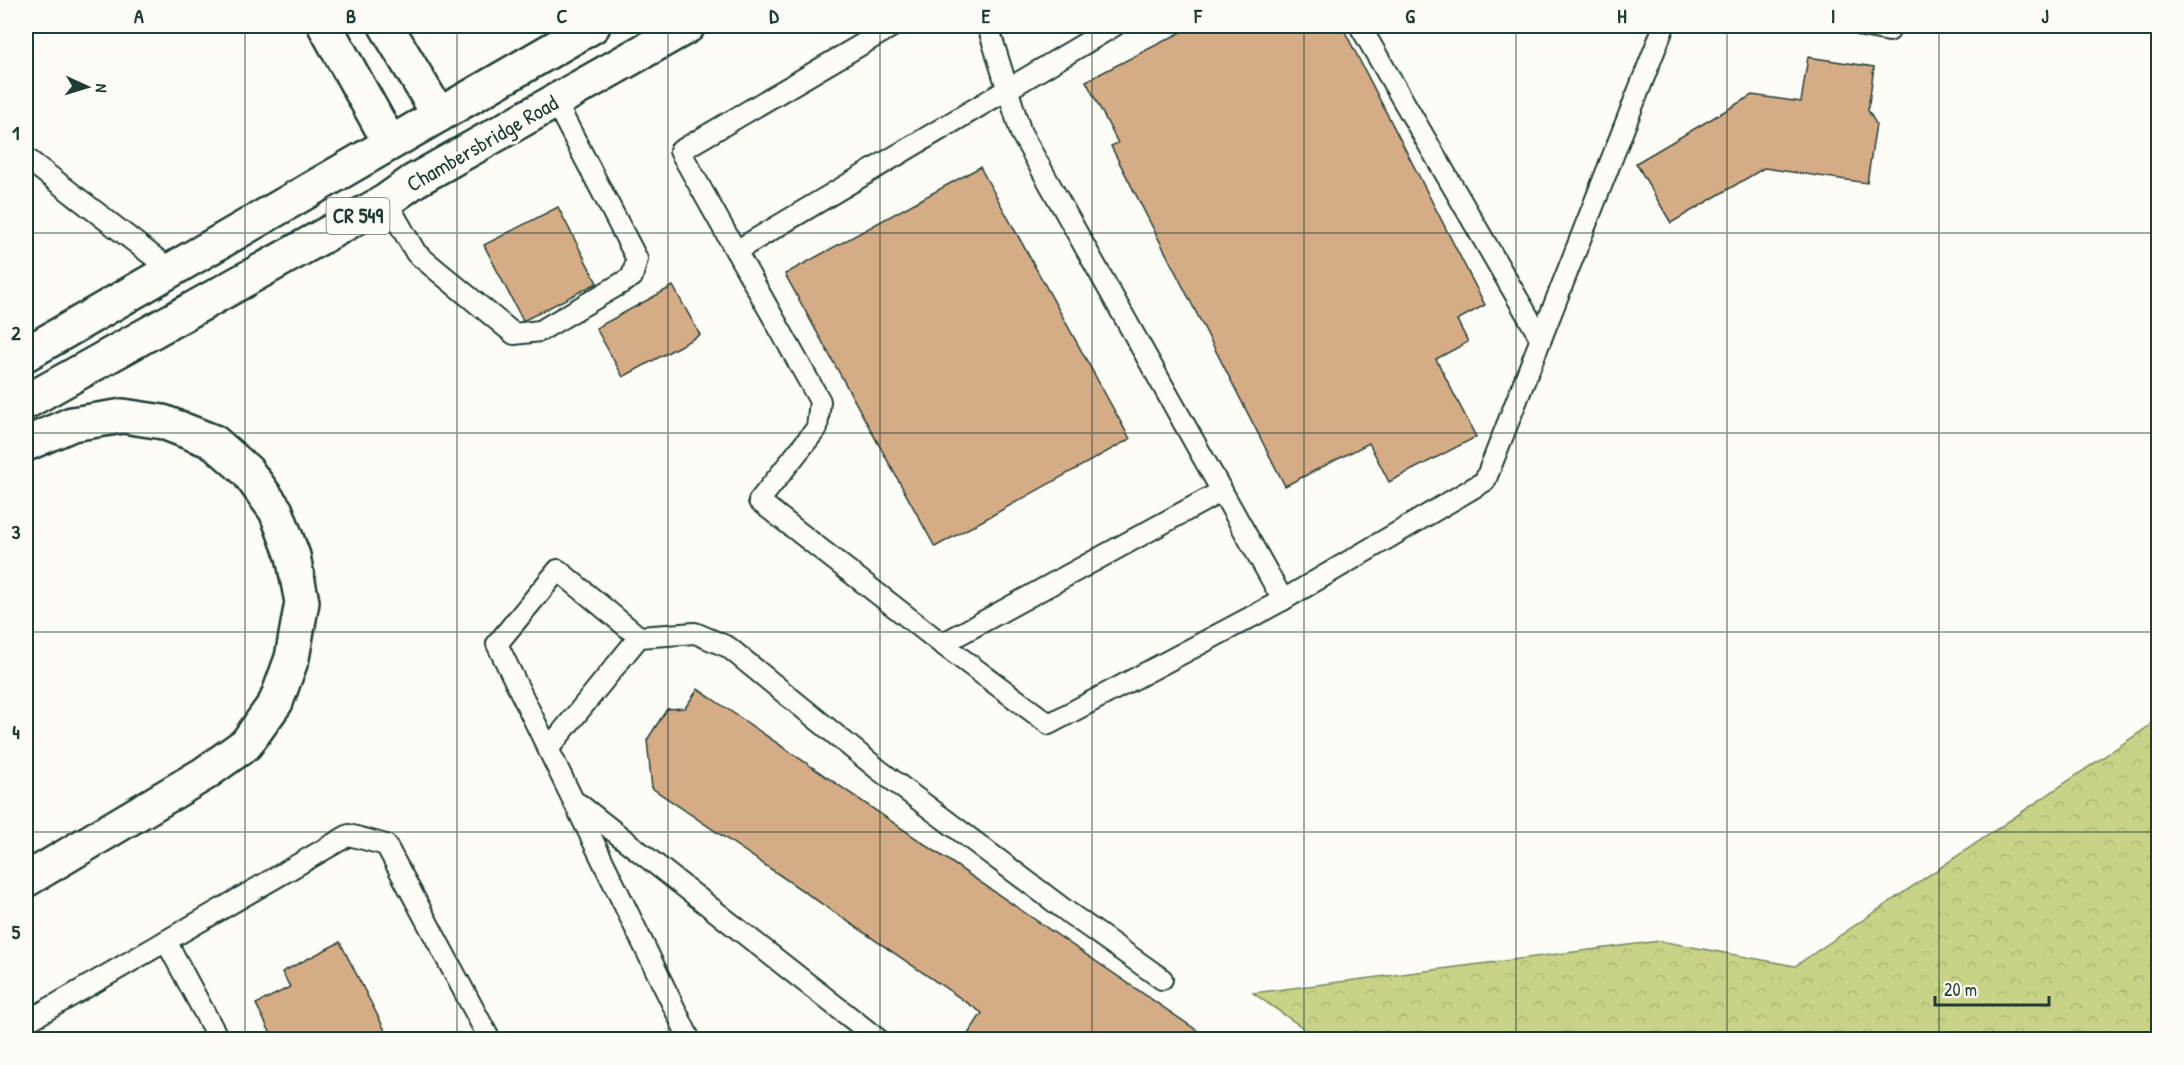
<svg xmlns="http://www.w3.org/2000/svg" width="2184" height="1065" font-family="'Patrick Hand',sans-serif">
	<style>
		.forest { fill: url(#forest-crowns); stroke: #74885e; stroke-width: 1.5 }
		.building { fill: #d6ac87; stroke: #1f3d34; stroke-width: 1.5 }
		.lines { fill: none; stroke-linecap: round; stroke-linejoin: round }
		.lane-casing { stroke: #1f3d34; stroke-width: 24 }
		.street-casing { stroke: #1f3d34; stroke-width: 38 }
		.primary-casing { stroke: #1f3d34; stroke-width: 38 }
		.lane { stroke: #fdfcf7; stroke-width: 20 }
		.street { stroke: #fdfcf7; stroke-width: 33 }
		.primary { stroke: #fdfcf7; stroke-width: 33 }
		.grid { fill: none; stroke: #1f3d34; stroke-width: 1.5; stroke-opacity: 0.55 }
		.labels { text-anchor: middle; stroke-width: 6; stroke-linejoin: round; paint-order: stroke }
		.shield { fill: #fdfcf7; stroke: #62766e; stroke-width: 1.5 }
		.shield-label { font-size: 21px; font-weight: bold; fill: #1f3d34 }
		.street-label { font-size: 22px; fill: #1f3d34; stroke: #fdfcf7 }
		.neatline { fill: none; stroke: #1f3d34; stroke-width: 2 }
		.grid-label { font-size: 20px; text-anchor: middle; font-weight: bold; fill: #1f3d34 }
	</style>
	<defs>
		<pattern id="forest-crowns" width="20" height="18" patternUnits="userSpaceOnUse" patternTransform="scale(1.5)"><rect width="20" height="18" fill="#c8d387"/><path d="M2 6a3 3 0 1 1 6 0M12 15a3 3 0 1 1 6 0" fill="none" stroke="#abb675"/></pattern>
	</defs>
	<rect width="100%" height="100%" fill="#fdfcf7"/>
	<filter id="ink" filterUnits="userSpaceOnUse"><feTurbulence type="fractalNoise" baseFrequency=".0167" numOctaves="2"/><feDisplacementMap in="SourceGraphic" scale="12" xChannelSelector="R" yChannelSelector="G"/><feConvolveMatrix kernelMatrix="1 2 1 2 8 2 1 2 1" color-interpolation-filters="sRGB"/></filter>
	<g filter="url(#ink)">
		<path class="forest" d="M2158,708V1039H1319L1253,993L1660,941L1795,966L2149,726Z"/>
		<g class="building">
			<path d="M1193,26H1342L1485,305L1457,320L1468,342L1436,359L1476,437L1389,482L1369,443L1285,486L1111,146L1118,143L1086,81Z"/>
			<path d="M1808,57L1874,67L1868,110L1876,124L1867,183L1764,168L1671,223L1636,163L1752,95L1801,102Z"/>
			<path d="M980,167L1130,439L935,547L785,274Z"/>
			<path d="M558,207L597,283L523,321L484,245Z"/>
			<path d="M673,286L700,335L623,377L596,328Z"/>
			<path d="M698,689L1211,1040H964L982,1013L652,788L647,740L667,709L685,708Z"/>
			<path d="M340,942L390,1040H274L256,1004L290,987L282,972Z"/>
		</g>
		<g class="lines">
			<g class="lane-casing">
				<g id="lane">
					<path d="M893,26L680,151L820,401L817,428L759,501L942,644L1222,491"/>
					<path d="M988,26L1021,133L1283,600L1485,481L1664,26"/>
					<path d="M1360,26L1541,339"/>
					<path d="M1863,26L1889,31"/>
					<path d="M26,158L171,270"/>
					<path d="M386,201L416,253L514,334L540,331L632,277L637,259L555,101"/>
					<path d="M736,251L1114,26"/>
					<path d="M639,637L695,633L728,647L879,770L1069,913L1162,979"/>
					<path d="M942,644L1049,724L1283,600"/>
					<path d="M549,748L639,637L558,570L497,644L690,1040"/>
					<path d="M579,804L879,1040"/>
					<path d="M166,941L219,1040"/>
					<path d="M26,1022L349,835L386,845L490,1040"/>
				</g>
			</g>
			<g class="street-casing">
				<g id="street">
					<path d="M325,26L390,143"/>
					<path d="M386,26L439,115"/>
				</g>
			</g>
			<g class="primary-casing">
				<g id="primary">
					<path d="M26,354L593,26"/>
					<path d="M26,402L386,201L414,181L688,26"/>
					<path d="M26,444L72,424L123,416L163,422L214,442L247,471L276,511L293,556L302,602L292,658L276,702L246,744L204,774L26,880"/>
				</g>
			</g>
			<use href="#lane" class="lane"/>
			<use href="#street" class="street"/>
			<use href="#primary" class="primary"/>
		</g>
	</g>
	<path class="grid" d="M245,26V1040M457,26V1040M668,26V1040M880,26V1040M1092,26V1040M1304,26V1040M1516,26V1040M1727,26V1040M1939,26V1040M26,233H2158M26,433H2158M26,632H2158M26,832H2158"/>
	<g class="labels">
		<rect class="shield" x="326.5" y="198" width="63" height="36" rx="4.5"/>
		<g class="shield-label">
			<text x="358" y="223">CR 549</text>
		</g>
		<g class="street-label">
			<text transform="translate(482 143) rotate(-30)" y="8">Chambersbridge Road</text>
		</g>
	</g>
	<rect width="2184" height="1065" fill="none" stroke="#fdfcf7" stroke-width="66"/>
	<g transform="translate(87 87) rotate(94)" stroke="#fdfcf7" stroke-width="4.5" paint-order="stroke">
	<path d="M0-4.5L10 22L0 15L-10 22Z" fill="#1f3d34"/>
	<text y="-9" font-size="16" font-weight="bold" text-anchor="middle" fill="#1f3d34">N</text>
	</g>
	<path d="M1935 996v9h114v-9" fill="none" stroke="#1f3d34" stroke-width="3"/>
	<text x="1944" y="996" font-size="18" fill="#1f3d34" stroke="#fdfcf7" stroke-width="4.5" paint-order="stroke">20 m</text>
	<rect x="33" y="33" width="2118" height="999" class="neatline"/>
	<g class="grid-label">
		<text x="139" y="23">A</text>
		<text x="351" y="23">B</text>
		<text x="562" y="23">C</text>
		<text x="774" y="23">D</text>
		<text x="986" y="23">E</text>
		<text x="1198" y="23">F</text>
		<text x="1410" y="23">G</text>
		<text x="1622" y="23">H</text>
		<text x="1833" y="23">I</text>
		<text x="2045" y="23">J</text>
		<text x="16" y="140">1</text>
		<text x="16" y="340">2</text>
		<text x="16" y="539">3</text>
		<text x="16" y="739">4</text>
		<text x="16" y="939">5</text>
	</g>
</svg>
